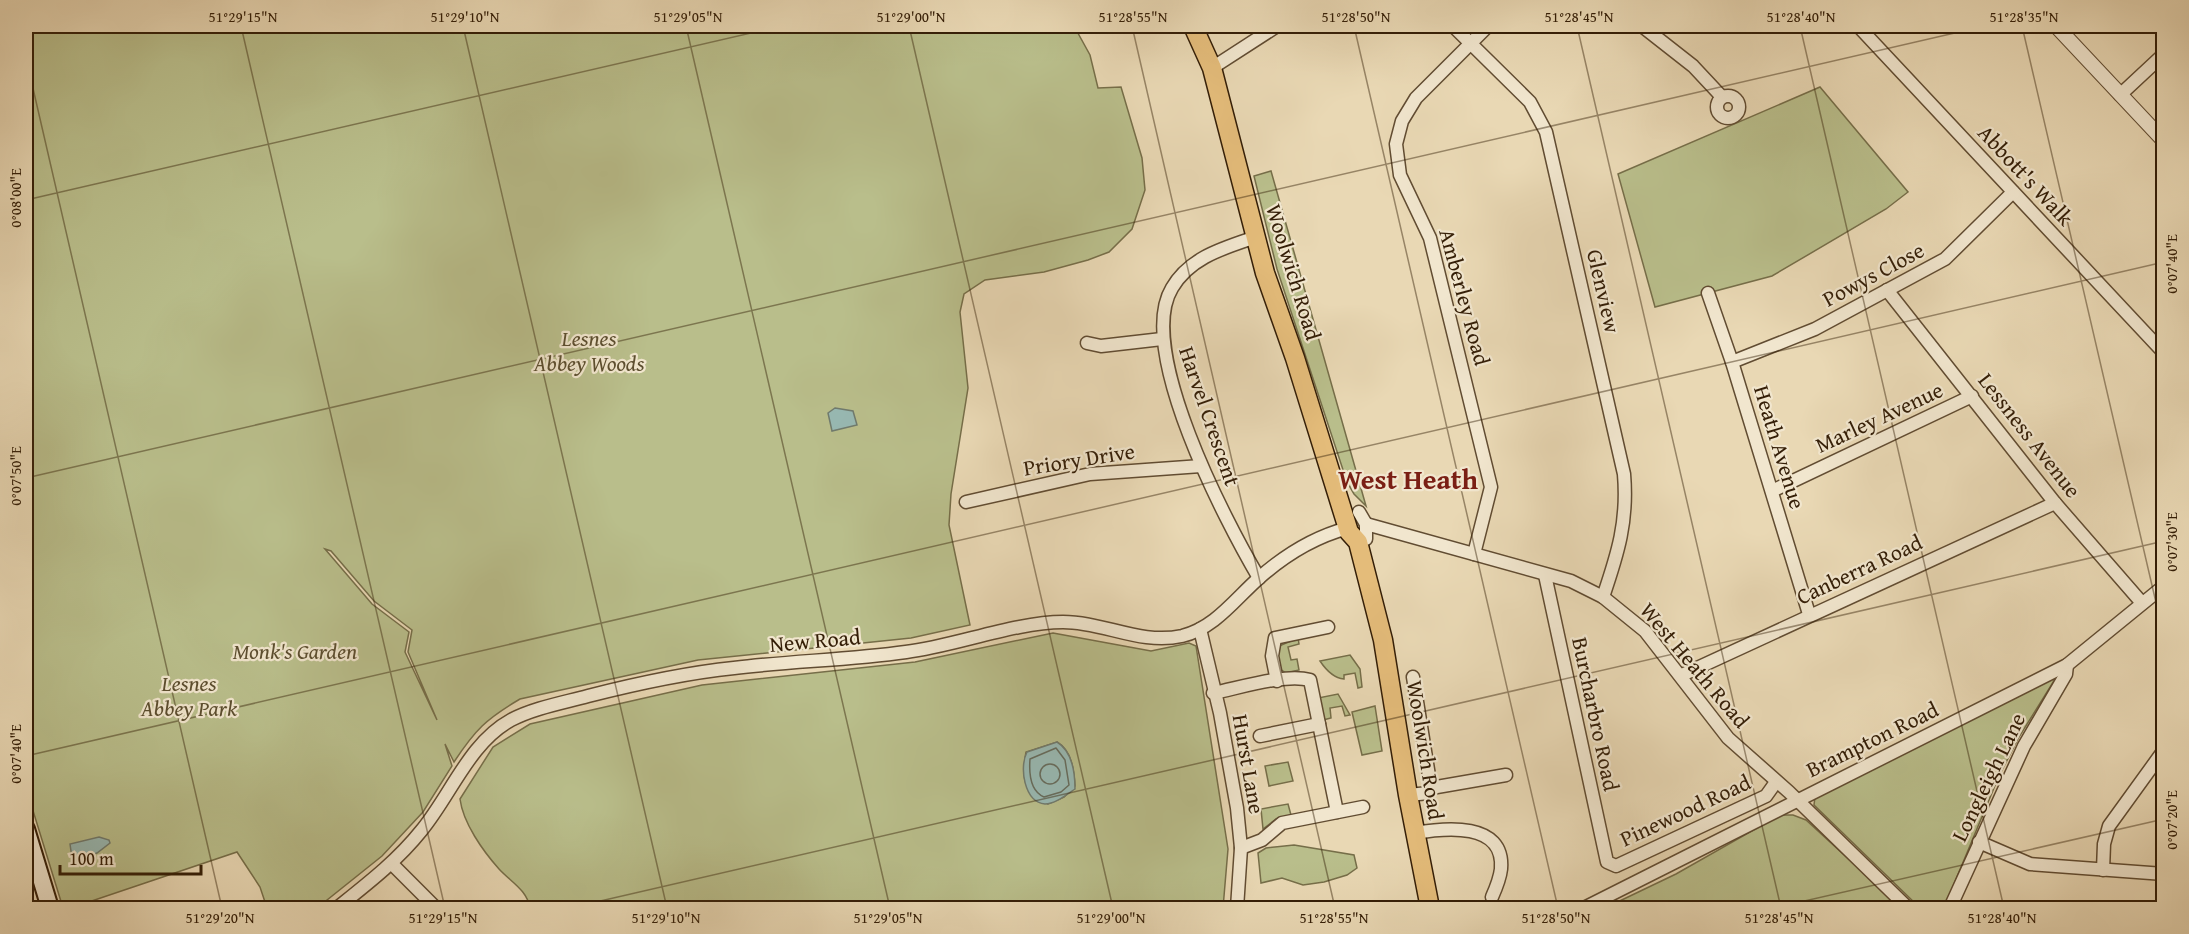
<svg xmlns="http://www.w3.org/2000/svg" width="2189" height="934" font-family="'Gentium Book Plus',serif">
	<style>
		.green { fill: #b9be8b; stroke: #766e49; stroke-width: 1.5; fill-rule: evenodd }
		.water { fill: #98b9b3; stroke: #707b6e; stroke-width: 1.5 }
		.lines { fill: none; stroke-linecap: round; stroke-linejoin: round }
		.shore { stroke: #666c5d; stroke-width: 1.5 }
		.minor-casing { stroke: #614c32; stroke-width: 15 }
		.tertiary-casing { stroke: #614c32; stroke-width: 16 }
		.secondary-casing { stroke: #341e07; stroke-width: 20 }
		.primary-casing { stroke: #341e07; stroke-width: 21 }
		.minor { stroke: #f1e6ce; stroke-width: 12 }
		.tertiary { stroke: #f1e6ce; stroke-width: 14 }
		.secondary { stroke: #f1e6ce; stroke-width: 16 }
		.primary { stroke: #e4bc7a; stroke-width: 18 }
		.ticks { fill: none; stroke: #341e07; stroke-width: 1.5; stroke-opacity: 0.45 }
		.labels { text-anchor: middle; stroke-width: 4.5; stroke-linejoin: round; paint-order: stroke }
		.street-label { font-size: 22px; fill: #341e07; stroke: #f1e6ce }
		.park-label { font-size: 22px; font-style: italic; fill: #5c4e2f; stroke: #f1e6ce }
		.district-label { font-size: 28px; font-weight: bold; fill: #7a1f14; stroke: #f1e6ce }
		.neatline { fill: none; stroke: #341e07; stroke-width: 2 }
		.ticks-label { font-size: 15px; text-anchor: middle; fill: #341e07 }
	</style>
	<rect width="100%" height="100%" fill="#e9d8b4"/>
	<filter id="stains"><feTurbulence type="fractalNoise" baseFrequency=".00333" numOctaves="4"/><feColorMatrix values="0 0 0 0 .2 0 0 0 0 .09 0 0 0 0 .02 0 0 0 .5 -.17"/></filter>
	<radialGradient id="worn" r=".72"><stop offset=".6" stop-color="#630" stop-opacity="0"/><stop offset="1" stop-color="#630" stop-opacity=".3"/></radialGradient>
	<g class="green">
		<path d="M26,26H1074L1090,55L1098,88L1121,87L1142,158L1145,190L1132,229L1109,252L1088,260L1044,272L985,280L964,294L960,312L968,388L951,494L949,525L970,625L911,638L698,660L520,699C486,719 475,730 454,762L445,744L452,766L423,812L382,856L317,908H267L260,887L237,852L71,908H63L26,788ZM325,549L331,551L374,601L412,630L408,652L437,720L405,652L409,632L372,604Z"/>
		<path d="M1820,87L1908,192L1886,209L1772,276L1655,307L1618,174Z"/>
		<path d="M1271,171L1366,506L1354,494L1347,482L1277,269L1254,176Z"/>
		<path d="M1053,633L1151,651L1189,643L1196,646L1228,849L1223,908H530C527,890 511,882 499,869C483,851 463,823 460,799L493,747L530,724L702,685L915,662ZM1057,742C1072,751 1074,770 1075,786L1064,797L1048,804C1023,789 1021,780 1026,752Z"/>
		<path d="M1298,638L1299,644L1288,647L1291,660L1297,659L1299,670L1286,673L1280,669L1277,655L1279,646Z"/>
		<path d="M1350,655L1360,669L1362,687L1358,688L1355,673L1344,675V679C1333,678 1326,670 1320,661Z"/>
		<path d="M2057,676L2019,737L1999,776L1944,908H1920L1814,805L1815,797Z"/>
		<path d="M1338,694L1350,715L1345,716L1342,706L1330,708L1331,718L1323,720L1318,698Z"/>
		<path d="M1375,706L1382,751L1362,755L1352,712Z"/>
		<path d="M1288,762L1293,781L1269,786L1265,766Z"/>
		<path d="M1288,804L1291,815L1276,819L1263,829L1261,809Z"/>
		<path d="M1780,815H1793L1806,820L1902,908H1605L1676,874Z"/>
		<path d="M1294,845L1354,855L1357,868L1347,875L1324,882L1303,885L1282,878L1261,883L1258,853L1266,848Z"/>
	</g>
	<g class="water">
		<path d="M835,408L853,411L857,425L832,431L828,413Z"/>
		<path d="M1057,742C1072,751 1075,772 1075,789C1066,795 1055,804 1045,804C1024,802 1019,767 1027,752Z"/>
		<path d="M99,837L109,840L110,843L97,853L75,861L72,858L70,844Z"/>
	</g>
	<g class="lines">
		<g class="shore">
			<path d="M1056,748L1065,760L1069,785L1061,792L1044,797C1030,791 1029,772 1030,759Z"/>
			<circle cx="1050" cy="774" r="10"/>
		</g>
		<g class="minor-casing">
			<g id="minor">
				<path d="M1453,26L1530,102L1546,132L1624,474C1628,521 1618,553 1603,597"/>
				<path d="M1642,26L1693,66L1722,97"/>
				<path d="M1858,26L2164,353"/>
				<path d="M1212,68L1277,26"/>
				<path d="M2120,95L2164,54"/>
				<circle cx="1728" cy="107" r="11"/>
				<path d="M1256,237C1224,248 1190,257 1172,288C1135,349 1226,522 1259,578"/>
				<path d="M1887,290L2055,503L2142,603"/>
				<path d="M1708,293L1732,362L1809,614"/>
				<path d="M1087,343L1101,346L1162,339"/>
				<path d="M1732,362L1815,329L1945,259L2013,192"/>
				<path d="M1772,491L1972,396"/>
				<path d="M966,502L1090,474L1201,466"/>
				<path d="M1359,512L1366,524V539"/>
				<path d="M1366,524L1571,581L1603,597L1645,631L1728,738L1789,792L1908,908"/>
				<path d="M1474,554L1491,487L1430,238L1400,175L1396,144L1402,121L1416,98L1488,26"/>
				<path d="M1545,575L1607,862L1616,866L1766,796L1776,782"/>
				<path d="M1200,629L1220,713L1237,808L1241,848L1237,908"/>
				<path d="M1682,675L2055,503"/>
				<path d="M1413,677L1431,788"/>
				<path d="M1277,681L1272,656L1275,638L1328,627"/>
				<path d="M1213,693C1239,688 1286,673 1310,680L1337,812"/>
				<path d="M1260,736L1319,724"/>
				<path d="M1408,795L1429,793L1431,788L1506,775"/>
				<path d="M1415,833C1444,828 1505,821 1501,869C1500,878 1496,888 1492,897"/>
				<path d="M1979,842L2030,864L2164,874"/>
				<path d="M1241,848L1262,840L1282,823L1363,807"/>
				<path d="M392,864L436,908"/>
				<path d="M2103,870L2104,844L2109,826L2164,750"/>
				<path d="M337,908C367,884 397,861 421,831C451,795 469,743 511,720C534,708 562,703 588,696C635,684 685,673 734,668C791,661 849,660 906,652C955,646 1015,622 1063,622C1104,622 1140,645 1182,636C1215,628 1235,599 1259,578C1285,555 1314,537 1348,528"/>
				<path d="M1584,908L2067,665L2164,586"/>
				<path d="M1950,908L2024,746L2066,674L2067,665"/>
			</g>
		</g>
		<g class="tertiary-casing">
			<path id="tertiary" d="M2056,26L2164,141"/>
		</g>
		<g class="secondary-casing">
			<path id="secondary" d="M26,829L50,908"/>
		</g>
		<g class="primary-casing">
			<path id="primary" d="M1193,26L1212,68L1265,273L1295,358L1349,532L1358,542L1383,640L1408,795L1430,908"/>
		</g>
		<use href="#minor" class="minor"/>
		<use href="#tertiary" class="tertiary"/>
		<use href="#secondary" class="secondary"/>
		<use href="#primary" class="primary"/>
	</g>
	<path class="ticks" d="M241,26L445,908M463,26L667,908M686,26L890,908M909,26L1113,908M1132,26L1335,908M1354,26L1558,908M1577,26L1781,908M1800,26L2004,908M2022,26L2164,637M26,58L222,908M26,200L781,26M26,478L1985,26M26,756L2164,262M570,908L2164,541M1774,908L2164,819"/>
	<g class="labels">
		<g class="street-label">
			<text transform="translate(2026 175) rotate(47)" y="8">Abbott's Walk</text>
			<text transform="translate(1294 272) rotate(73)" y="8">Woolwich Road</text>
			<text transform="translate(1873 274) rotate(-28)" y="8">Powys Close</text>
			<text transform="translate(1604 291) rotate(77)" y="8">Glenview</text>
			<text transform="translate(1465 297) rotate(75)" y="8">Amberley Road</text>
			<text transform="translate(1210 416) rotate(71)" y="8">Harvel Crescent</text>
			<text transform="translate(1879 417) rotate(-25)" y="8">Marley Avenue</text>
			<text transform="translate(2030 435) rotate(52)" y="8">Lessness Avenue</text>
			<text transform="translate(1780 447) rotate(73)" y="8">Heath Avenue</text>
			<text transform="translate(1079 459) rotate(-9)" y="8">Priory Drive</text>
			<text transform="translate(1859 569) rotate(-25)" y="8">Canberra Road</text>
			<text transform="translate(815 640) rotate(-5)" y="8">New Road</text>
			<text transform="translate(1695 665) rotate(50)" y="8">West Heath Road</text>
			<text transform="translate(1596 714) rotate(78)" y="8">Burcharbro Road</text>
			<text transform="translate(1872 739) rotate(-26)" y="8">Brampton Road</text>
			<text transform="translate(1426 750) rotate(81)" y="8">Woolwich Road</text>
			<text transform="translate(1249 764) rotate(80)" y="8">Hurst Lane</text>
			<text transform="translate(1988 777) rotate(-64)" y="8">Longleigh Lane</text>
			<text transform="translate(1685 810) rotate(-25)" y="8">Pinewood Road</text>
		</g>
		<g class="park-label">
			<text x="589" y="346">Lesnes<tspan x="589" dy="25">Abbey Woods</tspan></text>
			<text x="295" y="659">Monk's Garden</text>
			<text x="189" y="691">Lesnes<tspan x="189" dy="25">Abbey Park</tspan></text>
		</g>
		<g class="district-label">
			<text x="1408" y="489">West Heath</text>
		</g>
	</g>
	<rect width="2189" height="934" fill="none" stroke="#e9d8b4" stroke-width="66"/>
	<path d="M60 865v9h141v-9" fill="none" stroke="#341e07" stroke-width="3"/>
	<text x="69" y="865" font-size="18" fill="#341e07" stroke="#f1e6ce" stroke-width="4.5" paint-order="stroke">100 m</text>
	<rect x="33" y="33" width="2123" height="868" class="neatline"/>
	<g class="ticks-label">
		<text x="243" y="22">51°29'15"N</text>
		<text x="465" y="22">51°29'10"N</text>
		<text x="688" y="22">51°29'05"N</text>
		<text x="911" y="22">51°29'00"N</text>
		<text x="1133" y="22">51°28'55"N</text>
		<text x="1356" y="22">51°28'50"N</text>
		<text x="1579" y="22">51°28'45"N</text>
		<text x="1801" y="22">51°28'40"N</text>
		<text x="2024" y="22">51°28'35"N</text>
		<text transform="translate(16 198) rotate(-90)" y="5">0°08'00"E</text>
		<text transform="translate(2172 264) rotate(-90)" y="5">0°07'40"E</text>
		<text transform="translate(16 476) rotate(-90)" y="5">0°07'50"E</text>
		<text transform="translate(2172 542) rotate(-90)" y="5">0°07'30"E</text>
		<text transform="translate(16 754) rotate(-90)" y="5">0°07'40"E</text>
		<text transform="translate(2172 820) rotate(-90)" y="5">0°07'20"E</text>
		<text x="220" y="923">51°29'20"N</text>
		<text x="443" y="923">51°29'15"N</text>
		<text x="666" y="923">51°29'10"N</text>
		<text x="888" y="923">51°29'05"N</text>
		<text x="1111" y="923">51°29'00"N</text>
		<text x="1334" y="923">51°28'55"N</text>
		<text x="1556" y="923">51°28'50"N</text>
		<text x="1779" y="923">51°28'45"N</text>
		<text x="2002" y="923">51°28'40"N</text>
	</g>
	<rect width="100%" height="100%" filter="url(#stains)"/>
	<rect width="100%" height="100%" fill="url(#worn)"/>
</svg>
